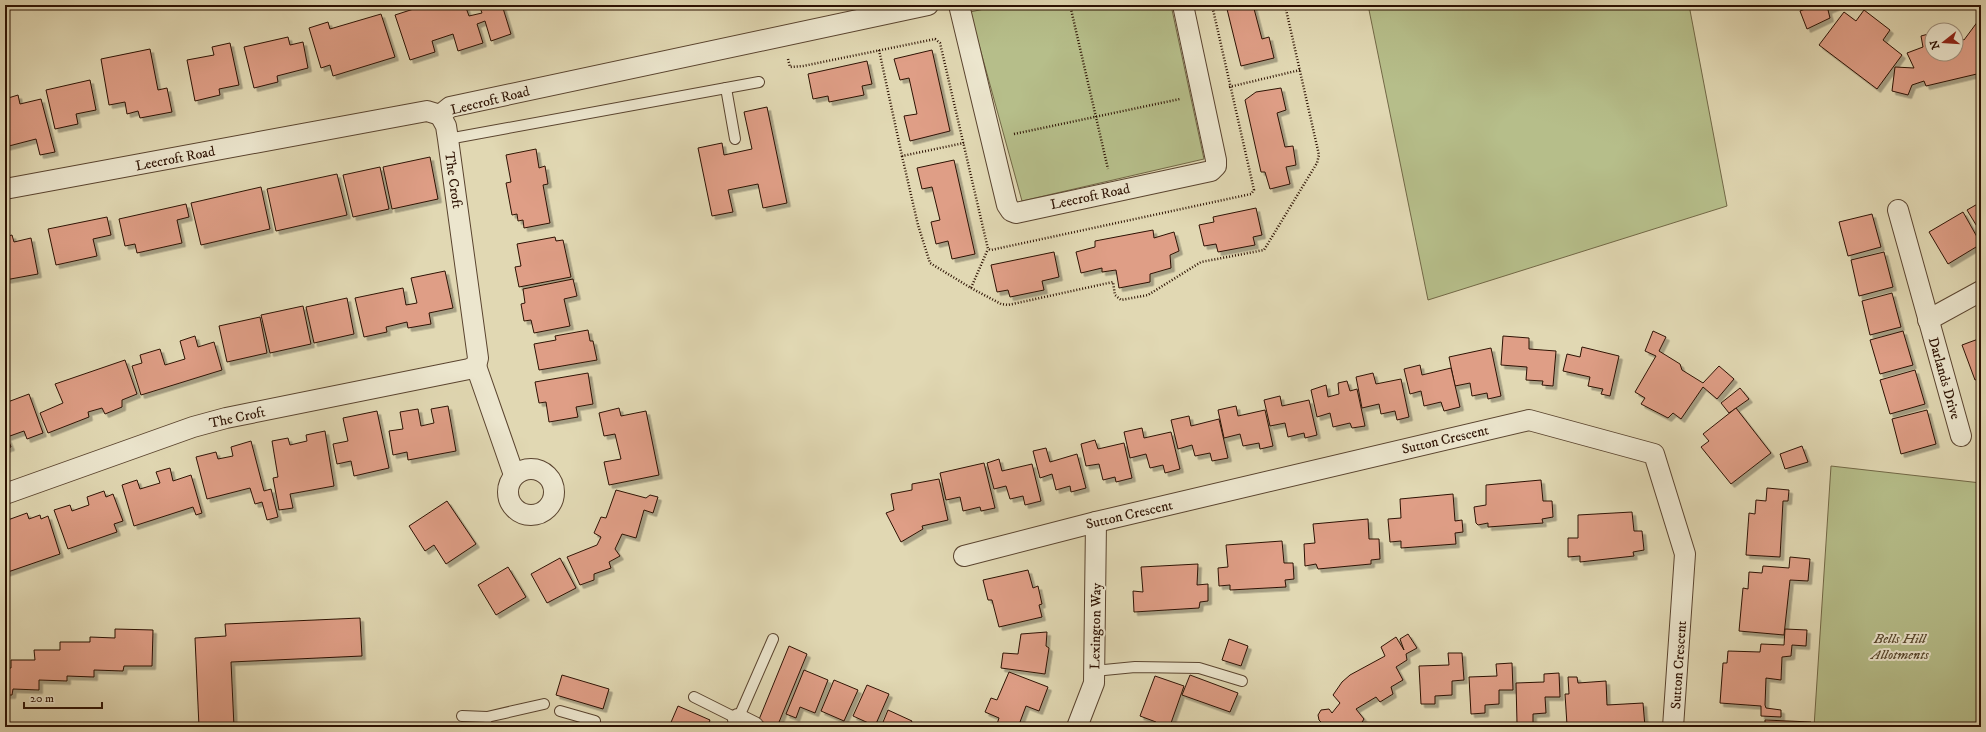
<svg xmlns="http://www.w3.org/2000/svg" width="1986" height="732" font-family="'IM FELL DW Pica',serif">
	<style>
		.green { fill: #b6be8a; stroke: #726846 }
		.building { fill: #df9e86; stroke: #2d1203; filter: url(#shadow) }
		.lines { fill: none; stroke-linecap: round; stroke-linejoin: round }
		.service-casing { stroke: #5a442f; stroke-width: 12 }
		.minor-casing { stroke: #5a442f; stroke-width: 22 }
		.path { stroke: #2d1203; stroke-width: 2.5; stroke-dasharray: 1 2; stroke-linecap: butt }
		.service { stroke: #ece6ce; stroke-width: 10 }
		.minor { stroke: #ece6ce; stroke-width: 20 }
		.labels { text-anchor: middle; stroke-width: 4; stroke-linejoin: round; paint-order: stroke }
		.street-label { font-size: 14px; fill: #2d1203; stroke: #ece6ce }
		.park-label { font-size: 14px; font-style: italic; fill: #56462c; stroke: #ece6ce }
	</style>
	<defs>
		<filter id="shadow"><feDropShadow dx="3.5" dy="3.5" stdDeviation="0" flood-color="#0004"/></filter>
	</defs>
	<rect width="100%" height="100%" fill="#e1d8b3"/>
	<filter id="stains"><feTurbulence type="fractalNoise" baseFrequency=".005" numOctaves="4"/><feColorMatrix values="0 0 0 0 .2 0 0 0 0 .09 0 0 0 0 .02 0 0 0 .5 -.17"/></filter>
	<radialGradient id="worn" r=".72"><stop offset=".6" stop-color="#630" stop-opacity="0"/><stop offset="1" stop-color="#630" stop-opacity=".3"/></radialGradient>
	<g class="green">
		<path d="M1003,5H1171L1204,159L1022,201L970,12Z"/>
		<path d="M1368,5H1689L1727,206L1428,300Z"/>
		<path d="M1831,466L1981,483V727H1814Z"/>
	</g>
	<g class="building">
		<path d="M426,5H465L469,16L482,13L479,5H502L511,34L491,41L485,21L477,24L483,43L458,51L453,34L432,41L435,52L410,60L395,15Z"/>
		<path d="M1226,5H1253L1262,39L1269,37L1274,58L1241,66Z"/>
		<path d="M1815,5H1840L1828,10L1830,18L1807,29L1800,11Z"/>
		<path d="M1864,10L1890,30L1883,40L1902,55L1877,89L1819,45L1844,12L1856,21Z"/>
		<path d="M381,14L395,57L333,76L330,65L321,68L309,28L328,22L330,29Z"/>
		<path d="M1981,17V73L1926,86L1924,81L1912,85L1908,95L1892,91L1895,67L1914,68L1907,53L1923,47L1921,36L1932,33V54H1956V36L1964,40Z"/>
		<path d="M288,37L290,45L303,42L308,68L277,76L278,82L254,88L244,47Z"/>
		<path d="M230,43L239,85L219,89L220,95L195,101L187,60L214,55L212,47Z"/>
		<path d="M150,49L158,90L167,88L172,112L140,118L138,111L127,114L125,102L109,105L101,59Z"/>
		<path d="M932,50L950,131L910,141L904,116L917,114L909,78L900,80L894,59Z"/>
		<path d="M867,61L872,84L862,86L864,95L829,102L828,96L813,99L808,74Z"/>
		<path d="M90,80L96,110L76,114L78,124L55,129L46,90Z"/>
		<path d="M1281,88L1286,110L1277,113L1285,147L1293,146L1296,165L1286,167L1290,184L1270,189L1265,172H1261L1245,100L1256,92Z"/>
		<path d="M18,95L20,104L41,99L55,152L40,155L36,139L5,147V99Z"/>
		<path d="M767,107L787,203L763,208L758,184L728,190L733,212L712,216L698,148L722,143L724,155L752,149L744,112Z"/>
		<path d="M536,149L539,168L545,166L548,184L543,185L550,223L524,228L523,220L518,221L517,214L512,215L506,183L511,182L506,155Z"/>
		<path d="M430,157L438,199L392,209L383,167Z"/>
		<path d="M954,160L975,254L952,259L948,241L936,244L931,222L940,220L932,187L922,189L917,168Z"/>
		<path d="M380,167L389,209L353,217L343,175Z"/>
		<path d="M337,174L347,215L276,231L267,189Z"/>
		<path d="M261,187L270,229L201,245L191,203Z"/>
		<path d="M1981,202V233L1967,210Z"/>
		<path d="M186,204L189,217L177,220L182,243L137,253L135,244L125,246L119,219Z"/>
		<path d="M1256,208L1262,235L1253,237L1255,245L1218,252L1216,244L1204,246L1199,225L1214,222L1213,217Z"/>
		<path d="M1963,212L1981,244L1948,264L1929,232Z"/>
		<path d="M1872,214L1881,247L1848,256L1839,222Z"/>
		<path d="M107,217L111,235L93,239L97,256L56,265L48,229Z"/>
		<path d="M1153,230L1154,238L1174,232L1179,251L1170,255L1171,268L1150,274V282L1119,288L1116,270L1102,272V268L1081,273L1076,252L1095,247V241Z"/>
		<path d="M12,235L14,242L31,238L38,274L5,280V237Z"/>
		<path d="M555,237L556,241L563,240L571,277L519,287L515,267L521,266L517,244Z"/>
		<path d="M1054,252L1059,277L1042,281L1044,290L1010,297L1008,290L997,292L991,265Z"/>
		<path d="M1884,252L1893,287L1859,296L1851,260Z"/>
		<path d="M445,271L453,308L429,313L431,324L408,328L407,322L386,327L387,332L364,337L355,298L403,288L406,305L417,303L411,278Z"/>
		<path d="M573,279L577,296L564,299L570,326L534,333L531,320L524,321L521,304L525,303L523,289Z"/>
		<path d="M1892,293L1901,327L1870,335L1862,301Z"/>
		<path d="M347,298L354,334L314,343L306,307Z"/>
		<path d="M303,306L311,344L270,353L261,315Z"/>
		<path d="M260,317L267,353L227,362L219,326Z"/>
		<path d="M588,330L590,341H593L597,360L539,370L534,344L556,340L555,336Z"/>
		<path d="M1653,331L1666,337L1659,351L1680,364L1682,370L1703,383L1719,366L1734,379L1717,399L1703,387L1681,419L1673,413L1668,418L1641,404L1645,398L1635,392L1656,356L1645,351Z"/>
		<path d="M1903,331L1913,365L1880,374L1870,340Z"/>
		<path d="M195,336L198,347L214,342L222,370L141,395L132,366L142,363L140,355L160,349L165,365L185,359L180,341Z"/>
		<path d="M1503,336L1529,338V349L1556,351L1553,386L1542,385L1543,381L1526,380L1527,367L1501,365Z"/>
		<path d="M1981,338V378L1975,380L1962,345Z"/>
		<path d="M1582,347L1619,356L1610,396L1601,394L1603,389L1588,386L1590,377L1563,371L1567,354L1580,357Z"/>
		<path d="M1491,348L1501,396L1488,399L1487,393L1472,396L1470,383L1455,386L1449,357Z"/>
		<path d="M125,360L137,394L122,400V407L105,414L102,408L88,412L89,417L48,433L40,413L63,403L55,384Z"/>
		<path d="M1420,365L1422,375L1451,368L1460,407L1444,411L1441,402L1424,406L1421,391L1410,394L1404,369Z"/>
		<path d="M1915,370L1925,404L1890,414L1880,380Z"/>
		<path d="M588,373L593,404L576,407L578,417L549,422L546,402L539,403L535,382Z"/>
		<path d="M1373,373L1376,384L1401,379L1409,417L1397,420L1395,411L1381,414L1379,404L1362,408L1356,377Z"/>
		<path d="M1347,381L1350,391L1357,389L1365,426L1352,428L1350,423L1333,427L1330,413L1317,417L1311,390L1326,385L1328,397L1339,394L1338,383Z"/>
		<path d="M1740,388L1749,399L1729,413L1721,403Z"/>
		<path d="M29,394L43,433L27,439L24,431L7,437L11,447L5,449V403Z"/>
		<path d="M1280,396L1282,406L1309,400L1317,435L1305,438L1304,433L1288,437L1285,423L1270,426L1264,400Z"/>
		<path d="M448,406L456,451L408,460L407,452L393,455L389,431L403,429L400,412L418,409L421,426L434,423L431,409Z"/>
		<path d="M1236,406L1238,416L1265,410L1273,446L1260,449L1259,443L1243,446L1240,434L1224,438L1218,410Z"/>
		<path d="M619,408L621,416L646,411L659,475L609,485L604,462L621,459L615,434L604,436L599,413Z"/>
		<path d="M1736,408L1771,453L1731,484L1701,447L1709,441L1703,434Z"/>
		<path d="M1927,410L1936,444L1901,454L1892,419Z"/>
		<path d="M377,411L389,468L354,476L351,461L337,464L333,444L348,441L343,418Z"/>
		<path d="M1189,416L1191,426L1219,419L1228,458L1212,461L1210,453L1195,456L1192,445L1178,449L1171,420Z"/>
		<path d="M1142,428L1144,438L1171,432L1180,469L1165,473L1163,465L1150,468L1146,454L1130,458L1124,432Z"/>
		<path d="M325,431L334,486L290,494L293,508L279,510L273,478L278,477L272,441L288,438L290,445L307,441L306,435Z"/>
		<path d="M1095,440L1098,449L1124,443L1132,478L1116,482L1115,477L1103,480L1099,464L1086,466L1081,444Z"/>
		<path d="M251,441L264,491L271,489L278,517L267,520L262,502L255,504L250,488L207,499L196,457L216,452L218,459L233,456L231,447Z"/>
		<path d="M1802,446L1808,462L1785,469L1780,454Z"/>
		<path d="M1046,448L1050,462L1077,454L1086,488L1071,492L1070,486L1056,490L1052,474L1040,478L1033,451Z"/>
		<path d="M999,459L1002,471L1032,464L1041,501L1025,505L1023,496L1010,499L1006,486L994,489L987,463Z"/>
		<path d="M984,463L995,508L981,511L980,507L963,511L960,497L946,500L940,473Z"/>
		<path d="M170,468L173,481L191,475L202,513L196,515L193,507L134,526L122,485L137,480L140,489L160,483L156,472Z"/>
		<path d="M939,479L948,520L922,526L923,529L901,542L886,513L894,510L891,494L912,490V484Z"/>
		<path d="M1541,480L1543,501H1552L1553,517L1542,519L1543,523L1488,527V523L1478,525L1476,523L1474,507L1486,505V485Z"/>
		<path d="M1767,488L1789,490L1788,501H1783L1780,557L1746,555L1749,513L1755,514L1756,500L1766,501Z"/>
		<path d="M616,490L646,498L650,495L658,497L653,513L644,510L636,538L622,534L615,549L620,556L609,562L611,568L594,574V580L580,585L567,557L597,545L601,537L594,533L601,517L606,518Z"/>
		<path d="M104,491L106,497L113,494L123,521L114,524L117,532L68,549L54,510L70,505L72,511L89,505L87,497Z"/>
		<path d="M1453,494L1455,521L1462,520L1463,532L1455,533L1456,544L1401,548V541L1390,542L1388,519L1401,518L1400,499Z"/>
		<path d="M447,501L476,544L446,564L434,545L425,551L409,526Z"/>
		<path d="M1632,512L1634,531H1642L1644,550L1633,552L1634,556L1580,562V556L1568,557V538H1578V515Z"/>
		<path d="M27,513L29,519L40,515L41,519L48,516L60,554L5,573V521Z"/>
		<path d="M1368,519L1369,539H1379L1380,559L1371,560V564L1318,569L1316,564L1305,566L1304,544L1315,543L1313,524Z"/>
		<path d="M1282,541L1284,563H1293L1294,579L1285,580L1286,587L1230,590V585L1219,586L1218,568L1228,567L1226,545Z"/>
		<path d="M1790,557L1810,559L1808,581L1790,580L1784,635L1739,631L1743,588L1748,589L1749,572L1762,573L1763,566L1789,568Z"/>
		<path d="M560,558L576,588L547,603L531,574Z"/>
		<path d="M1198,564L1197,585L1208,584V601L1200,602L1199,608L1134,612L1133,591L1143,592L1141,567Z"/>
		<path d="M508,567L526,597L496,615L478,585Z"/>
		<path d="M1028,570L1033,588L1038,586L1042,604L1039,605L1042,617L999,627L992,600H988L983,580Z"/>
		<path d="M360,618L362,656L231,662L234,727H199L195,638L226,636L225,624Z"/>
		<path d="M115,629L153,630L152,666H124L123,671L94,670V677L67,676V681L39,680V690L13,689L12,695H5V668H11V660H35L34,650H60V642H90V637L115,638Z"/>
		<path d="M1785,629L1807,630L1806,646L1792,645L1791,656L1782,657L1781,680L1766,678L1765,705L1766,708L1781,710V717L1761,716V706L1720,703L1723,663H1727L1728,651L1760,652L1761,644L1784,645Z"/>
		<path d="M1047,632L1046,646L1049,648L1045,674L1001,668L1003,653L1018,654L1021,634Z"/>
		<path d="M1408,634L1417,648L1406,654L1407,660L1396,667L1403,680L1391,687L1393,694L1380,702L1376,697L1356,709L1364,719L1359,727H1326L1319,720L1318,715L1321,710L1329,709L1332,713L1340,703L1333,695L1342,682L1350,675L1385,656L1381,647L1396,637L1404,650L1400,639Z"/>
		<path d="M1229,639L1248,646L1241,666L1222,660Z"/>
		<path d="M789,646L807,654L777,727H769L758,722Z"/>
		<path d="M1448,653H1462L1464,680L1452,681V695L1435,696V704H1421L1419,666L1449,665Z"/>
		<path d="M1512,663L1513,690H1499V704L1485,705V713L1471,714L1469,677L1497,676L1496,664Z"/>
		<path d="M804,670L828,680L815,713L800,707L796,718L786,714Z"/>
		<path d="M1009,672L1048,687L1039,711L1026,706L1020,722L1033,727H996L999,718L985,712L991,698L997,700Z"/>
		<path d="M1559,673L1560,697H1545L1546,713L1533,714V723H1517L1516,683L1544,682V674Z"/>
		<path d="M562,675L609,689L603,709L556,695Z"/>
		<path d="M1190,675L1238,693L1230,712L1182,695Z"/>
		<path d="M1155,676L1184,686L1171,723L1183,727H1154L1156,722L1140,716Z"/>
		<path d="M1568,677H1577L1578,683L1606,681L1607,705L1643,703L1645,727H1595V723L1567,725L1565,694H1569Z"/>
		<path d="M834,680L858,690L844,721L821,711Z"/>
		<path d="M867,685L889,694L875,726L853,716Z"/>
		<path d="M678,706L710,720L707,727H669Z"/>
		<path d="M888,710L912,721L909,727H881Z"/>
		<path d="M1765,720L1811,722V727H1765Z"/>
	</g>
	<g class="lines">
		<g class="service-casing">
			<g id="service">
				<path d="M726,88L735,139"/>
				<path d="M448,139L759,82"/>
				<path d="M1094,671L1135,667L1199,668L1242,681"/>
				<path d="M694,697L738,719L773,639"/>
				<path d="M560,711L595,721L593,727"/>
				<path d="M462,716L487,717L485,727"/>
				<path d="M487,717L544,704"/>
			</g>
		</g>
		<g class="minor-casing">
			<g id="minor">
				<path d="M959,5L1007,205L1011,211L1016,213L1211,171L1216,166V160L1183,5"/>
				<path d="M440,115L450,107L928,5"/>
				<path d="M5,189L427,111L440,115"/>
				<path d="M1898,210L1961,436"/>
				<path d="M1928,320L1981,291"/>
				<path d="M476,366L514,475"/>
				<circle cx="531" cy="492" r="23"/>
				<path d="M5,494L193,427L226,418L469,369L476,366L478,358L448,139L446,126L440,115"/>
				<path d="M964,556L1096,522L1529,420L1654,454L1685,554L1673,727"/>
				<path d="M738,719L754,727"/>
				<path d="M1077,727L1094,683L1096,522"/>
			</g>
		</g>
		<g class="path">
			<path d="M1070,5L1108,169"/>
			<path d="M879,50L902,156L964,143"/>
			<path d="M788,59L790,67L803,66L935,39L940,43L988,249L991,250L1251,194L1254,190L1212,5"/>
			<path d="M1229,87L1300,70"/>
			<path d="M1014,134L1180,99"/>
			<path d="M902,156L918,225L930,263L971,288L988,249"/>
			<path d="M971,288L1001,304L1008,305L1113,282L1115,295L1121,300L1148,295L1201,262L1264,250L1317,163L1319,155L1285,5"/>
		</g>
		<use href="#service" class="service"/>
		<use href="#minor" class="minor"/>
	</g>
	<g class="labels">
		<g class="street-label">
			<text transform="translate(490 100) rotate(-14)" y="5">Leecroft Road</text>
			<text transform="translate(175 158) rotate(-11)" y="5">Leecroft Road</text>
			<text transform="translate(454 180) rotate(82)" y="5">The Croft</text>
			<text transform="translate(1090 196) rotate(-12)" y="5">Leecroft Road</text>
			<text transform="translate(1945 378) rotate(74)" y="5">Darlands Drive</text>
			<text transform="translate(237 417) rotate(-12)" y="5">The Croft</text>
			<text transform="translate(1445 439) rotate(-13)" y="5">Sutton Crescent</text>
			<text transform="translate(1129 514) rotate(-13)" y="5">Sutton Crescent</text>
			<text transform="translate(1095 626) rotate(-89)" y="5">Lexington Way</text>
			<text transform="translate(1678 665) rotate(-86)" y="5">Sutton Crescent</text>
		</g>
		<g class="park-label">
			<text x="1900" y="643">Bells Hill<tspan x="1900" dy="16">Allotments</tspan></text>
		</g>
	</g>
	<rect width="1986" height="732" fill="none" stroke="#e1d8b3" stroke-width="20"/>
	<rect x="6" y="6" width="1974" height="720" fill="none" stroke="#2d1203" stroke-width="2"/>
	<rect x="10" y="10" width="1966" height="712" fill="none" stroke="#2d1203"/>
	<g transform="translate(1944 42) rotate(253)"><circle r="19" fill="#ece6ce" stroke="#a0917d"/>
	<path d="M0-3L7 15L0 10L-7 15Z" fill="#8f2418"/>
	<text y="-6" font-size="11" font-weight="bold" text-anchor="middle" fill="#2d1203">N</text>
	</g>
	<path d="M24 702v6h78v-6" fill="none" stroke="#2d1203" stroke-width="2"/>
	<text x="30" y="702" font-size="12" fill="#2d1203" stroke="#ece6ce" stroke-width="3" paint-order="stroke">20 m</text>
	<rect width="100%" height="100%" filter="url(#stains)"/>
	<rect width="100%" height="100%" fill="url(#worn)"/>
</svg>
